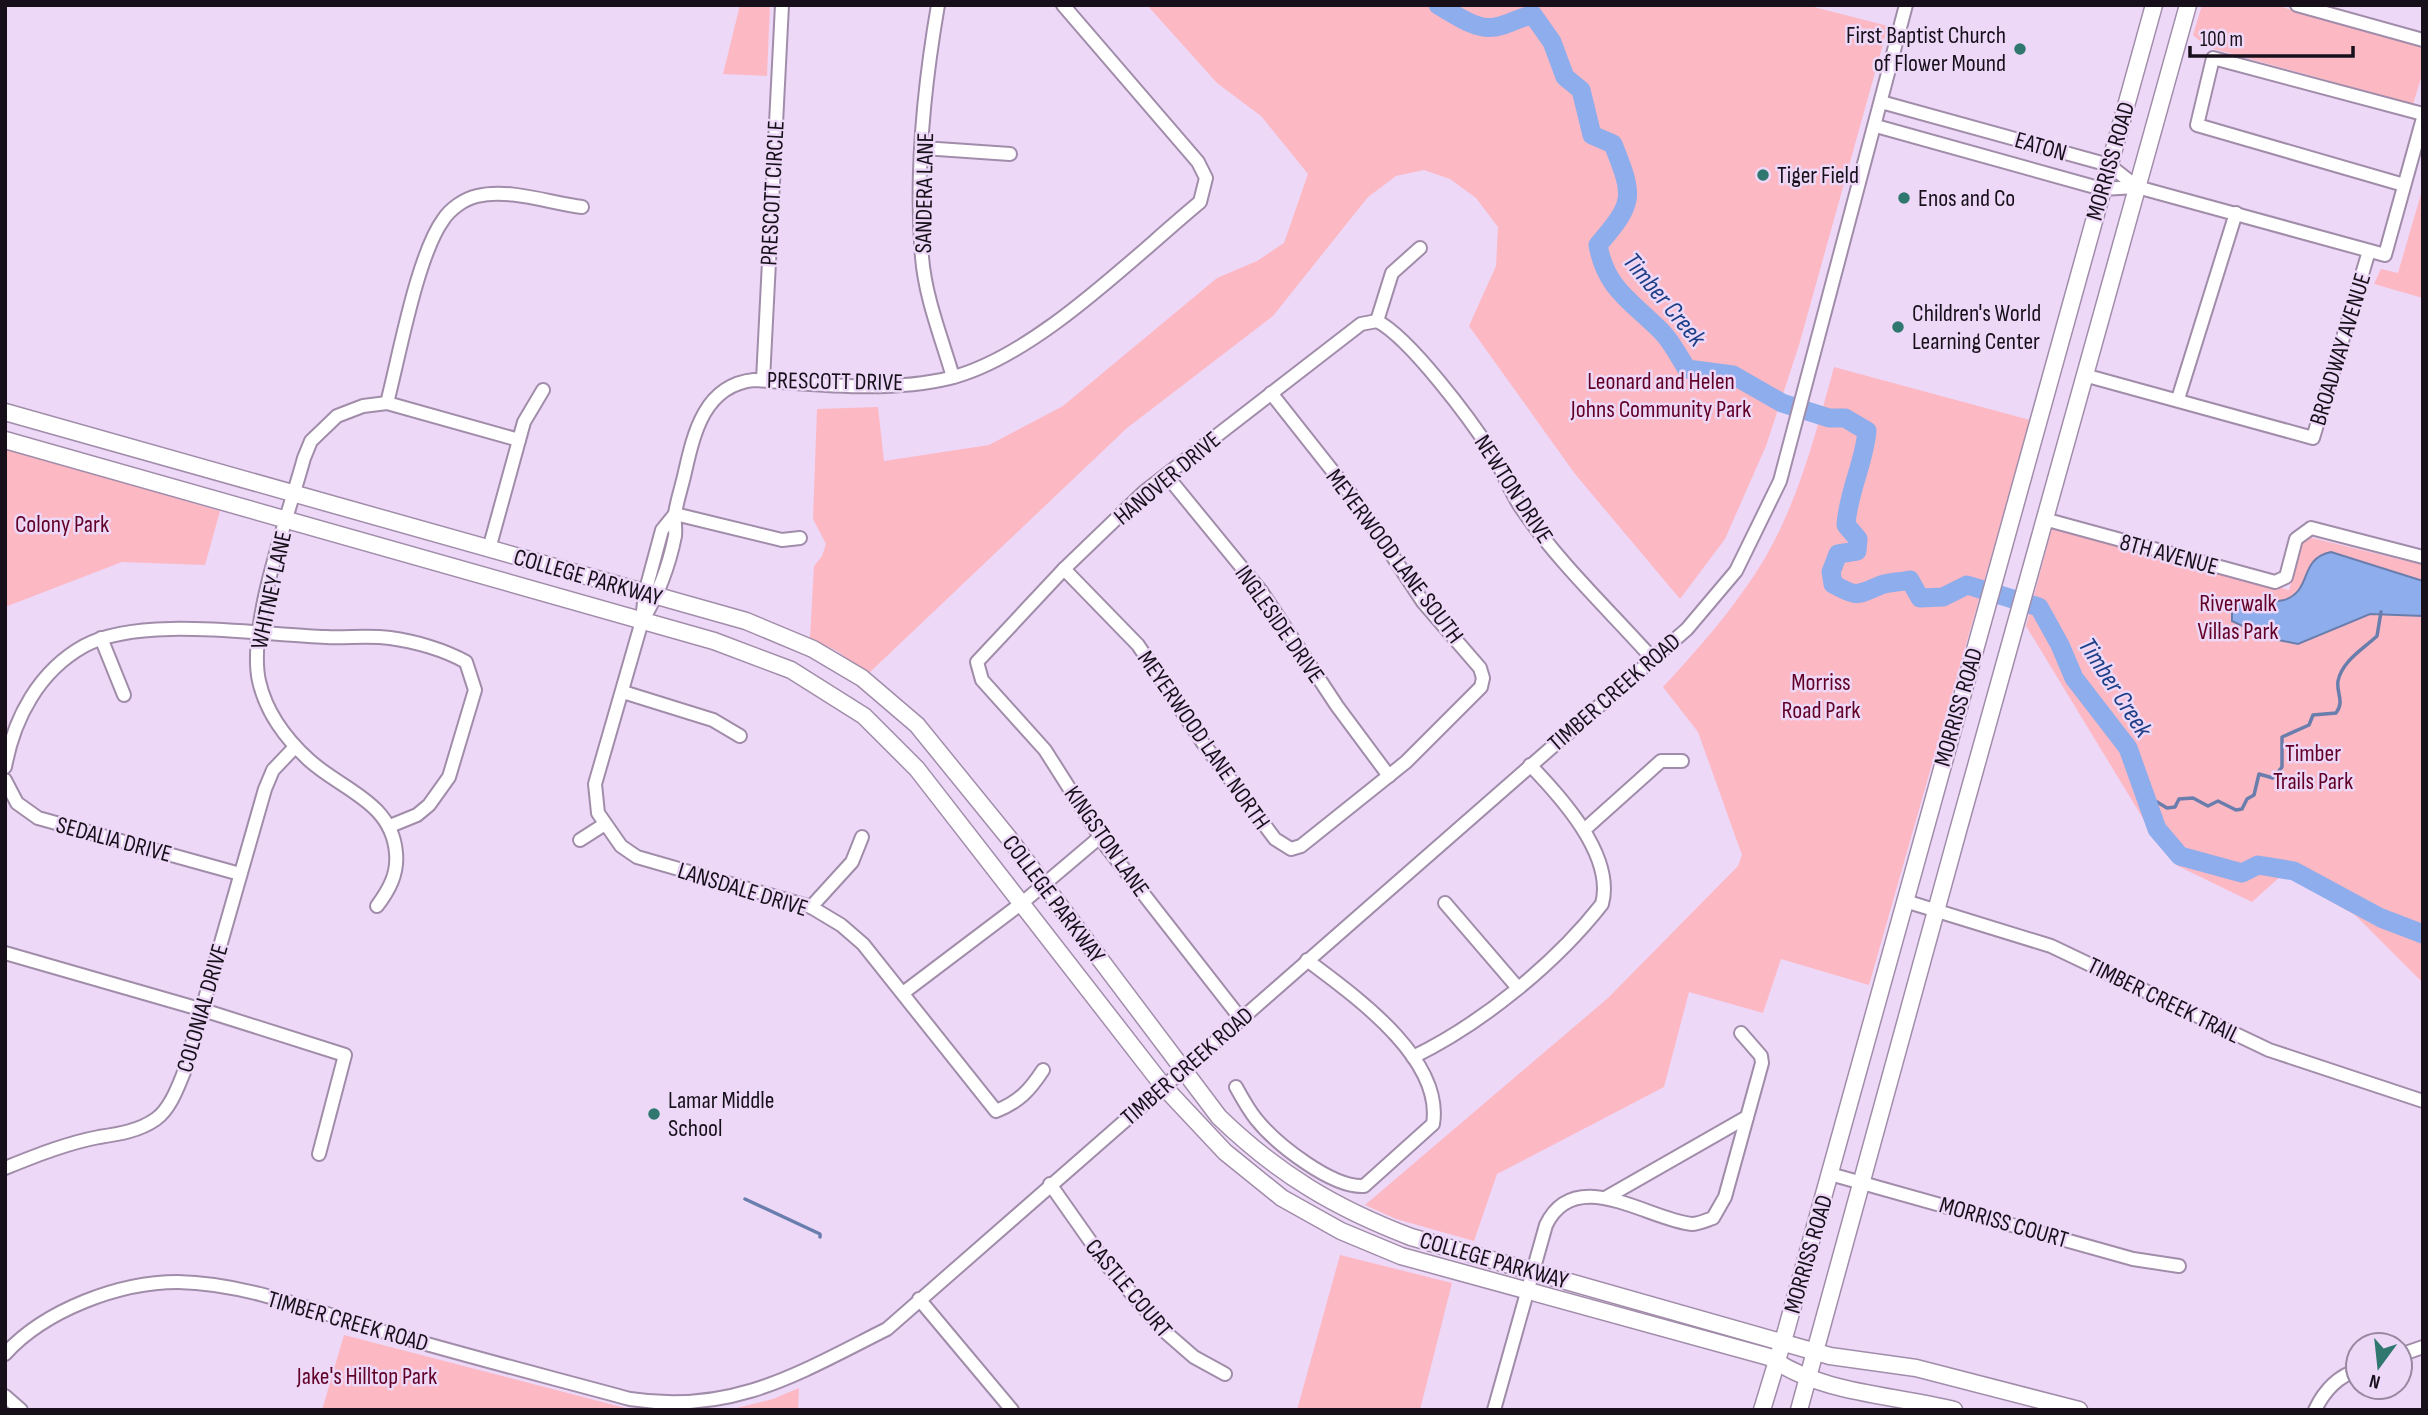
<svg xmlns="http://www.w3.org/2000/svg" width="2428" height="1415" font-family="'Sofia Sans Condensed',sans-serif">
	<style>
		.green { fill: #fcb8c3 }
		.water { fill: #8dadec; stroke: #6a7ead; stroke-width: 2 }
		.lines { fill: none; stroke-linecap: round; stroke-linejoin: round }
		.stream { stroke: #6a7ead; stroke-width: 3.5 }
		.river { stroke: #8dadec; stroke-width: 19 }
		.minor-casing { stroke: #a18daa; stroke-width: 16 }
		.major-casing { stroke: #a18daa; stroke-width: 19 }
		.minor { stroke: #fff; stroke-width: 12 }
		.major { stroke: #fff; stroke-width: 16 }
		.poi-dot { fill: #30776f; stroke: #eed8f8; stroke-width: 2.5 }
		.labels { text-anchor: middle; stroke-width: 5; stroke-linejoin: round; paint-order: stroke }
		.poi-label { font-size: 24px; fill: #17101b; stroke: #eed8f8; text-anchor: start }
		.street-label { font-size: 24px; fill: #17101b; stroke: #eed8f8 }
		.park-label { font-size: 24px; fill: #610026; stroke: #eed8f8 }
		.water-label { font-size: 26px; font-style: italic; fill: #1d3f87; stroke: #eed8f8 }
	</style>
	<rect width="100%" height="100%" fill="#eed8f8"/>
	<g class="green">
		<path d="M740,5H770L767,76L723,74Z"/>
		<path d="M1147,5H1806L1888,26L1799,345L1766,446L1725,539L1680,599L1575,474L1469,326L1496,266L1498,227L1476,198L1450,179L1424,170L1396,176L1368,197L1273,316L1127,428L868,674L837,651L810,638L814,566L822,556L826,544L813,519L817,409L878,407L884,461L989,445L1063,406L1217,278L1257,261L1284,243L1308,174L1261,116L1217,83Z"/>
		<path d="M2202,5H2275L2423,48V72L2413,104L2207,47L2193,35Z"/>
		<path d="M2421,194H2423V298L2374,284L2381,269L2398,273Z"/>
		<path d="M1834,367L2030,420L1869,985L1781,959L1763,1013L1689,992L1664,1087L1497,1174L1474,1241L1396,1219L1365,1205L1608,998L1738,866L1742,855L1698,732L1663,687C1700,647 1737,605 1765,558C1799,499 1816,433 1834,367Z"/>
		<path d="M5,448L220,511L205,565L122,562L5,607Z"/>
		<path d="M2052,527L2289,590L2304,536L2423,565V983L2355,915L2283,874L2252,902L2178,866L2150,830L2026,626Z"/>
		<path d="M1340,1255L1452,1283L1420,1410H1297Z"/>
		<path d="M344,1335L633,1410H322Z"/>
		<path d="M799,1388L798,1410H729L773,1399Z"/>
	</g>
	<path class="water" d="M2331,552L2423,581V616L2370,614L2298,644L2268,638L2232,621V609L2240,601C2254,598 2269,604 2284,600C2313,591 2298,559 2331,552Z"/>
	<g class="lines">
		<g class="stream">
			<path d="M2147,796L2167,808L2175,807L2179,799L2193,798L2208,806L2218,801L2236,810L2242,809L2247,799L2254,795L2259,774L2273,778L2282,767V737L2309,725L2313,715L2336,713C2345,701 2336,693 2338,681C2342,661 2363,649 2377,636L2381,612"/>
			<path d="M745,1199L820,1234V1237"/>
		</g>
		<path class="river" d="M1438,5C1454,14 1477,31 1495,27C1509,25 1519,17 1533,15L1552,42L1565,77L1581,90L1592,135L1613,144C1634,197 1635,202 1598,245C1606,290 1633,302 1662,332C1672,342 1679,357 1687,369L1733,375L1782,403L1829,418H1845L1867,431C1864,464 1848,492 1846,525L1858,539L1857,551L1838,554L1831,572L1833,584C1858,598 1857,595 1881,585C1890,582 1901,582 1910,580L1920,598L1943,597L1967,585L2039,607L2060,645L2074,678L2128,748L2157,829L2180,856L2242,873L2258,865L2294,871L2381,918L2423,934"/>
		<g class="minor-casing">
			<g id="minor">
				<path d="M938,5C924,86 915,175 922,257C925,297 942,339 953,377"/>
				<path d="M2297,5L2423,40"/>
				<path d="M1881,102L2109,165L2137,187"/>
				<path d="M1876,126L2102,189L2137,187L2385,255L2423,118"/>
				<path d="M923,148L1010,154"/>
				<path d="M2404,185L2197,125L2213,58L2423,114"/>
				<path d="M1377,321C1410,338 1471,420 1492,453C1503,471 1510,492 1522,509C1559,563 1609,610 1652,658"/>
				<path d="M1377,321L1392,273L1420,248"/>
				<path d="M2084,375L2313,438L2369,251"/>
				<path d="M763,380L782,5"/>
				<path d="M2178,399L2236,213"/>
				<path d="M387,403C399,357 417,256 443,220C450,209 464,199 477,196C509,188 550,203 582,207"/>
				<path d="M1167,476L1261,591L1337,706L1389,776"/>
				<path d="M675,514L662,530L645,593L642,621L595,784L598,813L621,846L637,857L811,907L841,925L863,944L996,1111C1019,1102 1030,1090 1043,1070"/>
				<path d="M675,514L782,540L800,538"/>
				<path d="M2044,519L2275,582L2286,577L2296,539L2311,528L2423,557"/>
				<path d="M489,549L524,422L543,390"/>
				<path d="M1064,569L1138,645L1203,743L1275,839L1291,849L1301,846L1406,762L1481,687L1483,678L1480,668L1423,602L1357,502L1271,393"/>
				<path d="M642,621C658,595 669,566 675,536C676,529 674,521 675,514C677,500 682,486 685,472C694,432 705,385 754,380C817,384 888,393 950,378C1036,356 1131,259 1200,202L1206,178L1198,162L1063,5"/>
				<path d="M101,638L124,695"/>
				<path d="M623,692L713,720L740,736"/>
				<path d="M5,767C14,718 39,671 84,646C140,615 261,635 326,637C347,638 369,635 390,638C414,641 445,650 466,662L475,690L449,777L429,805L417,815L390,826"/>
				<path d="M5,780L17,803L38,818L240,874"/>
				<path d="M1584,830L1661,761H1682"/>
				<path d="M580,840L605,824"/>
				<path d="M1905,901L2051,946L2269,1050L2423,1101"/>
				<path d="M1445,903L1518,988"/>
				<path d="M377,906C389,890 398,874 396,853C392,802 342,790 309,760C286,739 266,712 259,681C247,626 289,514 304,458L311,441L337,416L363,406L387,403L519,440"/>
				<path d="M811,907L852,862L862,837"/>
				<path d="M5,953L203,1010L345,1055L319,1154"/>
				<path d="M903,993L1022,903L1100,837"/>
				<path d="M1241,1019L1106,846L1045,750L982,680L977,662L1064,569L1144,492L1361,324L1377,321"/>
				<path d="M1413,1057C1481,1024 1555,964 1602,904C1615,856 1561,797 1530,765"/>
				<path d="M1236,1087C1242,1098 1248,1109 1256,1119C1276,1144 1332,1188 1364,1186L1433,1124C1444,1058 1352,994 1307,960"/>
				<path d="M5,1168C35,1156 67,1143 99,1137C119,1134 139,1131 156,1119C170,1109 178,1087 184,1072L265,789L273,770L295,747"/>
				<path d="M1830,1174L2133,1259L2179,1266"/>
				<path d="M1050,1184L1107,1265L1163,1330L1194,1357L1225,1374"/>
				<path d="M1607,1197L1747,1117"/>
				<path d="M919,1299L1012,1410"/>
				<path d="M5,1354C45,1310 119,1282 178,1282C243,1283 313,1310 374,1329C459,1354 545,1376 630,1399C733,1415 799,1373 887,1329L1687,629L1736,571L1780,481L1906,5"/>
				<path d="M2400,1355L2423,1347"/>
				<path d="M5,1396L21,1410"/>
				<path d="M1494,1410L1546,1225C1575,1164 1649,1220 1692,1224C1698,1224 1707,1220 1713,1218L1725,1197L1762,1063L1761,1056L1741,1033"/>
				<path d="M2315,1410C2324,1391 2338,1376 2358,1370"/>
			</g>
		</g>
		<g class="major-casing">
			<g id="major">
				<path d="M5,412L746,621L813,649L862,678L917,725L1008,837L1219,1117C1278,1174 1335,1208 1411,1237L1830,1356L1916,1368L2079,1410"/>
				<path d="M5,440L714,641L791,670L864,716L917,769L1164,1087L1225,1152L1282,1198L1341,1231L1401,1256L1769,1357C1824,1395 1892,1394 1954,1410"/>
				<path d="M1762,1410L1786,1331L2154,5"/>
				<path d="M1799,1410C1926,941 2058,473 2188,5"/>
			</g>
		</g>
		<use href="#minor" class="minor"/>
		<use href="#major" class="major"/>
	</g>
	<g class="poi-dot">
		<circle cx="2020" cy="49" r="7"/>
		<circle cx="1763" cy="175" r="7"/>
		<circle cx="1904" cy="198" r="7"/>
		<circle cx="1898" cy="327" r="7"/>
		<circle cx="654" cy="1114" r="7"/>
	</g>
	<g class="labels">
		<g class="poi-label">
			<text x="2006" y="43" text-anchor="end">First Baptist Church<tspan x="2006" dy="28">of Flower Mound</tspan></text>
			<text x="1777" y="183">Tiger Field</text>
			<text x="1918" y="206">Enos and Co</text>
			<text x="1912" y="321">Children's World<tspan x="1912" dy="28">Learning Center</tspan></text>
			<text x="668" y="1108">Lamar Middle<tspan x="668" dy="28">School</tspan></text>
		</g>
		<g class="street-label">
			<text transform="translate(2041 146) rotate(16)" y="8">EATON</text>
			<text transform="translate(2110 161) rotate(-74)" y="8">MORRISS ROAD</text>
			<text transform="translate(772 193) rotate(-87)" y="8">PRESCOTT CIRCLE</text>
			<text transform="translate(924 193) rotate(-89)" y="8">SANDERA LANE</text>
			<text transform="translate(2340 349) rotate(-73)" y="8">BROADWAY AVENUE</text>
			<text transform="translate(835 381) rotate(1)" y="8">PRESCOTT DRIVE</text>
			<text transform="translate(1167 478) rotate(-40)" y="8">HANOVER DRIVE</text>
			<text transform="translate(1514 489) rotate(57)" y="8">NEWTON DRIVE</text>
			<text transform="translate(2169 554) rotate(15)" y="8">8TH AVENUE</text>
			<text transform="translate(1395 556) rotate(53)" y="8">MEYERWOOD LANE SOUTH</text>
			<text transform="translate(588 577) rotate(16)" y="8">COLLEGE PARKWAY</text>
			<text transform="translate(271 590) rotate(-78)" y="8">WHITNEY LANE</text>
			<text transform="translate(1280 624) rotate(55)" y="8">INGLESIDE DRIVE</text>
			<text transform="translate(1614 692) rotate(-41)" y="8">TIMBER CREEK ROAD</text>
			<text transform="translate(1958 707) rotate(-74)" y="8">MORRISS ROAD</text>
			<text transform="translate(1204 740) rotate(55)" y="8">MEYERWOOD LANE NORTH</text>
			<text transform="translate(114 839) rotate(15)" y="8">SEDALIA DRIVE</text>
			<text transform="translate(1107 841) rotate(55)" y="8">KINGSTON LANE</text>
			<text transform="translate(743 889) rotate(17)" y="8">LANSDALE DRIVE</text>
			<text transform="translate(1054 899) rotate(53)" y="8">COLLEGE PARKWAY</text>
			<text transform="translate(2164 1000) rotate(26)" y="8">TIMBER CREEK TRAIL</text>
			<text transform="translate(202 1008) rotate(-74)" y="8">COLONIAL DRIVE</text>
			<text transform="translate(1187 1066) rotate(-41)" y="8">TIMBER CREEK ROAD</text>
			<text transform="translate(2004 1222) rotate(16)" y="8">MORRISS COURT</text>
			<text transform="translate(1808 1254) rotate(-74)" y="8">MORRISS ROAD</text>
			<text transform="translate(1494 1260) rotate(16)" y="8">COLLEGE PARKWAY</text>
			<text transform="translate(1129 1288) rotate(50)" y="8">CASTLE COURT</text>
			<text transform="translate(348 1321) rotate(16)" y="8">TIMBER CREEK ROAD</text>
		</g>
		<g class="park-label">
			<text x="1661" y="389">Leonard and Helen<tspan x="1661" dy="28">Johns Community Park</tspan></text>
			<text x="62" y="532">Colony Park</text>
			<text x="2238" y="611">Riverwalk<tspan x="2238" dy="28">Villas Park</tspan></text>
			<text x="1821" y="690">Morriss<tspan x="1821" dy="28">Road Park</tspan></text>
			<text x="2313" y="761">Timber<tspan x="2313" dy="28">Trails Park</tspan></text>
			<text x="367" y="1384">Jake's Hilltop Park</text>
		</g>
		<g class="water-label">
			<text transform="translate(1665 299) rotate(50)" y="9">Timber Creek</text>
			<text transform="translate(2116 687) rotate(57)" y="9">Timber Creek</text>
		</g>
	</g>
	<rect width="2428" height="1415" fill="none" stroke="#17101b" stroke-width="14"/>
	<g transform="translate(2379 1366) rotate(195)"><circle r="33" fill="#eed8f8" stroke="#9888a0" stroke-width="2"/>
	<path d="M0-5L12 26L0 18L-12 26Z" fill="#30776f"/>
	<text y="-10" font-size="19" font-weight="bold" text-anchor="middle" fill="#17101b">N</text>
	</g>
	<path d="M2190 46v10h163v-10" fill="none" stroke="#17101b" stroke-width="3.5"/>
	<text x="2200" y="46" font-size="21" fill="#17101b" stroke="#eed8f8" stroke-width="5" paint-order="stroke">100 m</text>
</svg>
